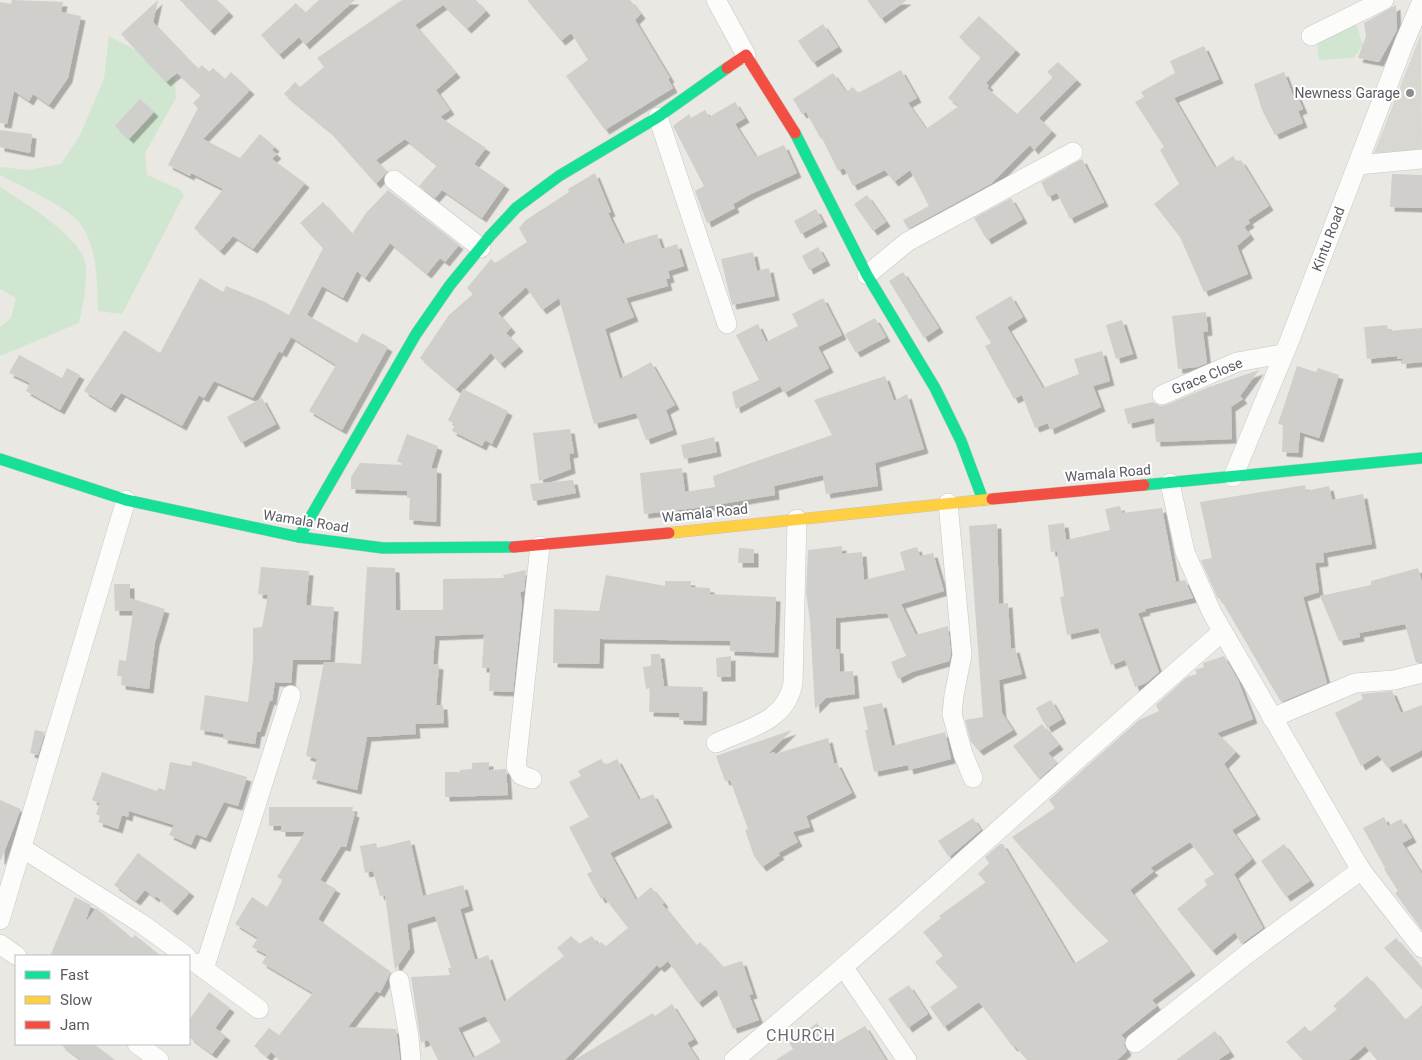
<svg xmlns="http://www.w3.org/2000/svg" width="1422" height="1060" font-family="Roboto,sans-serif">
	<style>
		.industrial { fill: #d9d7d2 }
		.green { fill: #d0e6d0 }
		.building { fill: #d0cfcc; fill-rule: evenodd; filter: url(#shadow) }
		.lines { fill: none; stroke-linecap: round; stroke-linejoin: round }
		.street-casing { stroke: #c6c7c6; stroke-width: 20 }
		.fast-casing { stroke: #c5c5c4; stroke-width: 12 }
		.slow-casing { stroke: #c5c5c4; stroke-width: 12 }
		.jam-casing { stroke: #c5c5c4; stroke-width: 12 }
		.street { stroke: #fcfcfb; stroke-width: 19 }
		.fast { stroke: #16e098; stroke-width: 11 }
		.slow { stroke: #ffcf43; stroke-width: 11 }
		.jam { stroke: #f24e42; stroke-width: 11 }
		.poi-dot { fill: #8b8c8e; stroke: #fff; stroke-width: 2 }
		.labels { text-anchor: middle; stroke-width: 4; stroke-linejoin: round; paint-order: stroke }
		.poi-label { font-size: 14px; fill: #585a60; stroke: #fff; text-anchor: end }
		.street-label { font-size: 14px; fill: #585a60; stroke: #fff }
		.quarter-label { font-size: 16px; letter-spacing: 1px; fill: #696c72; stroke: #fff }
	</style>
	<defs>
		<filter id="shadow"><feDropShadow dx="4.5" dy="4.5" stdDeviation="0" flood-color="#0004"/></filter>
	</defs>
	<rect width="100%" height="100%" fill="#e9e8e2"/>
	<path class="industrial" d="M1421,34L1422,152L1374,153Z"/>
	<g class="green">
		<path d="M1356,24L1363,45L1353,58L1319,60L1317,41Z"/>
		<path d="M109,36L174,71L176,98L145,153L147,175L179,189L184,195L122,314L98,311C97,283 98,245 79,222C66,206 20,186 0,175V167L28,170L61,164L80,135L104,79Z"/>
		<path d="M0,187C23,202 74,232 84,259C90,273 82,308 79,323L0,356V327L11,318L16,298L0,289Z"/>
	</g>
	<g class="building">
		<path d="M12,0L63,2L61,12L81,16L68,78L49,105L33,94L29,101L14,91L7,124L0,123V2L11,4Z"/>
		<path d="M158,0L153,22L198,69L202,65L209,72L213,68L225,79L231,72L250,90L203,139L240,158L260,134L275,147L272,150L277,154L272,159L305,183L253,249L233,236L220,251L194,228L223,189L191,173L190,176L168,165L198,108L193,103L201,95L177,73L166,82L121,34Z"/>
		<path d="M180,0H217L229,12L210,31Z"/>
		<path d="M319,0H355L305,45L299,37L279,55L261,35L296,3L305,13Z"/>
		<path d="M402,0H476L486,11L467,29L443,5L415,25L456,73L436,90L450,110L440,117L486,148L474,164L505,185L482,218L442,190L435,198L419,186L437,165L405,139L376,160L387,172L376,184L329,131L284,94L295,82L300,87L324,67L317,58Z"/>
		<path d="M527,0H630L641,14L635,20L670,78L668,79L673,88L605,130L566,76L588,60L571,33L561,41Z"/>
		<path d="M867,0H907L881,19Z"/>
		<path d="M1396,5L1397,30L1379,62L1358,58L1366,36L1364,23Z"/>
		<path d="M979,16L1016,50L986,83L989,86L987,88L1017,114L1053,77L1047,72L1058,62L1077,80L1039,118L1052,131L1034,150L1030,145L992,183L908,229L903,220L929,206L910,170L894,182L885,170L853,186L844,168L838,171L822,138L821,139L806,112L802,114L793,99L833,73L846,92L853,87L858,93L901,70L917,98L908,103L926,129L959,106L948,98L981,57L959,37Z"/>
		<path d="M823,24L838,47L813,63L798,41Z"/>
		<path d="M1204,46L1219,79L1174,98L1215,168L1233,156L1237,162L1241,160L1269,206L1248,220L1250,223L1244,227L1250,235L1237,246L1248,274L1204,292L1180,237L1154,204L1179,184L1160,150L1164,147L1135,102L1144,97L1141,92L1175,73L1170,61Z"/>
		<path d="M1284,72L1293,96L1297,95L1303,109L1298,111L1303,123L1275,135L1262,110L1254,84Z"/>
		<path d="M140,99L154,112L129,139L115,126Z"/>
		<path d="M735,102L745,118L735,124L756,157L784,145L797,173L751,194L733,204L735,208L707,223L695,191L704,186L673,126L689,114L691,118L705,110L709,117Z"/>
		<path d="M0,130L32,134L30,153L0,147Z"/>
		<path d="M1082,159L1104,202L1070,219L1057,193L1048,197L1041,182Z"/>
		<path d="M595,173L611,212L608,213L623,244L657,234L662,249L677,244L684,266L668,271L670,278L666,279L668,286L626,298L634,317L605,329L620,379L651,362L675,405L666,410L673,430L646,440L636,413L594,424L559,298L542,310L526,287L498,313L511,328L506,333L519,347L500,364L491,353L456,389L420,358L449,315L473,294L467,288L491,259L495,263L527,242L519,228L526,220L569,192L568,189Z"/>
		<path d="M1392,174L1422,175V208L1390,207Z"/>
		<path d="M388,190L459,245L445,262L440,258L427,274L390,243L365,278L357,271L343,298L322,286L307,315L357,343L362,333L388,347L342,430L309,411L336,365L291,337L282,353L279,351L253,398L214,381L204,398L199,395L182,426L121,393L111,408L84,391L124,330L160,353L200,278L223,292L226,286L265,302L289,315L323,248L300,223L323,202L352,234L366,213Z"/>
		<path d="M867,195L886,222L873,231L854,204Z"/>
		<path d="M1011,198L1023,219L987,240L974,218Z"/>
		<path d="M816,209L823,222L801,234L794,221Z"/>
		<path d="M818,247L826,261L809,270L802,256Z"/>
		<path d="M753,252L757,271L769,268L775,296L732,305L721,259Z"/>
		<path d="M903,272L939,328L924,338L889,281Z"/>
		<path d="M1011,296L1023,317L1007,327L1043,388L1079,374L1074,359L1102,351L1110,381L1093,386L1101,407L1050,430L1048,423L1035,428L1022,395L1014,399L985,346L991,343L975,317Z"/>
		<path d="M823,298L842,335L818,347L829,368L784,393L780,386L736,409L732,392L759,380L736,335L758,324L766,342L798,326L792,314Z"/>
		<path d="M1206,312L1208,331L1203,332L1207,363L1197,367L1178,369L1172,316Z"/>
		<path d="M875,318L886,337L856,353L845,334Z"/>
		<path d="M1122,320L1133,354L1116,359L1106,325Z"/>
		<path d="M1387,325L1388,331L1422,328V362L1402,364V359H1397V356L1367,359L1364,327Z"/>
		<path d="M19,355L62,378L67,368L80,375L60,410L26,391L30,383L9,373Z"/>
		<path d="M1297,366L1316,372L1318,368L1339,375L1319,438L1300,432L1298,453L1282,452L1283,425L1278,424Z"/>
		<path d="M1259,370L1240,396L1243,399L1231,407L1232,439L1156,442L1154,418L1128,424L1124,409L1153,402L1160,406L1166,405L1209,387Z"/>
		<path d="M885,376L894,401L907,394L924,449L875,463L878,486L826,494L823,475L774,486L775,495L704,507L644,514L640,473L682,468L685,492L715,487L713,476L832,435L814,400Z"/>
		<path d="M463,389L508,411L492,444L485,440L482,446L452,431L455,424L448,420Z"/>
		<path d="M262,398L276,424L241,443L227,417Z"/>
		<path d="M570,429L574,453L569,454L571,469L539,481L533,433Z"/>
		<path d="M407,434L438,446L431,468L437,469L436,522L409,520L410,498H407V491L351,489V477L360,463L404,465L397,461Z"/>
		<path d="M714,437L717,452L684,459L681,445Z"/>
		<path d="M573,480L576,493L533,501L530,484Z"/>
		<path d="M1305,485L1306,491L1329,486L1332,500L1363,494L1372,544L1323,553L1324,562L1315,563L1319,592L1303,597L1327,683L1281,702L1220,598L1218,599L1202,563L1201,560L1212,558L1200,502Z"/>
		<path d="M1120,506L1122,513L1162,508L1176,582L1185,580L1193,598L1145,609L1146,611L1138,613L1159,672L1146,683L1135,687L1125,660L1111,665L1098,628L1067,635L1060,597L1064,596L1057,551L1051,552L1048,525L1064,523L1066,540L1110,530L1105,509Z"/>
		<path d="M997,524L999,604L1008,603L1011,649L1015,648L1022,674L999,680L1002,713L1013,730L979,751L971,742L965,720L983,717L969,526Z"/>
		<path d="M842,546V554L862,552L864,580L905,570L900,552L917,547L920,556L933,553L944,591L901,604L916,635L948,626L951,654L949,661L912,672L898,679L891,662L906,656L887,613L836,618V649H839L840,672L853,671L855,694L826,698L815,709L810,621L806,593L808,550Z"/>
		<path d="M739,548L754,549V563H738Z"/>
		<path d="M261,567L309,571L306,605L334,607L330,660H293L291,683L275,682L272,701L270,700L260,732H257L255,744L223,739L224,734L200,730L205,695L248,702L253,660V628L262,627L268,595L258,594Z"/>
		<path d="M367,567L395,568L396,610H443V579L504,578L503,575L526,570L524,591L520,592L522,603L513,692L489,691L490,668H482L484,634L435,636L433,664L439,665L436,705H443L444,723L415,724L416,734L367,737L357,790L312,779L317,759L306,756L324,662L361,664Z"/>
		<path d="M1418,568L1422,582V662L1416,663L1405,624L1359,633L1360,637L1339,641L1320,596L1371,585V581Z"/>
		<path d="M606,575L665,586V581H691V587L710,588V594L776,597L774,653L730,651V641L600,639L599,664L553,663L554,609L599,611Z"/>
		<path d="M114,584H130V598L165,609L155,642L149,689L121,685L122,676H117L119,660L126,661L133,611H115Z"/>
		<path d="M651,654H660L664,686L703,687L702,721L679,720V713L649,712L650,688L646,689L643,667L651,666Z"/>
		<path d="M731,656V677H717L716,658Z"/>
		<path d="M1224,656L1238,680L1253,719L1217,733L1236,752L1224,764L1256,815L1232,830L1252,859L1234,874L1263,928L1241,944L1235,932L1212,951L1177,909L1207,885L1204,880L1214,874L1190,842L1150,868L1154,871L1130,890L1191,971L1152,1000L1157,1006L1121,1035L1125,1039L1124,1045L1127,1051L1117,1060H1027L1015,1046L1013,1047L979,1002L944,1027L930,1007L958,987L935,962L943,956L923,932L941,918L939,916L986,882L978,874L989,863L985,857L1000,844H1003L1074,964L1109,941L1073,905L1012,837L1055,808L1049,800L1139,720L1159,711L1156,705L1187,677L1197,674L1195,670L1204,667L1203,663Z"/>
		<path d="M1392,691L1401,713L1422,705V750L1388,768L1378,755L1361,766L1335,713L1363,699L1361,694Z"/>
		<path d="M1051,700L1062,719L1047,728L1036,708Z"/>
		<path d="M882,703L892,746L945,732L951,759L909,770L908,765L874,772L865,730H868L863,707Z"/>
		<path d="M1042,724L1059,745L1048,753L1057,763L1039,779L1013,746Z"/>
		<path d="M35,730L45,732L38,755L30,753Z"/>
		<path d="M792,730L768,754L774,752L775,754L828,738L834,763H837L852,793L806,816L810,827L793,832L798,842L778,853L780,855L762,867L754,856L745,830L748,829L730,780L725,781L716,756Z"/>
		<path d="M601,759L605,765L617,759L639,800L653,794L668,823L610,853L636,900L651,887L664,903L662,904L696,946L700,942L723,967L742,961L753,994L749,995L759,1020L733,1029L716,989L698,1003L668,961L660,968L657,965L565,1060H438L428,1040L421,1043L411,977L450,975L448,968H451L435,916L407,924L410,948L395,970L385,895L380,896L373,871L365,873L360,846L376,843L377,848L410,840L423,896L463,885L469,906L460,909L475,960L488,955L504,1002L564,956L557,948L571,936L579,944L592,936L598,945L601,942L606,946L628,928L604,897L601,899L587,874L592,871L569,827L589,817L569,782L581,776L578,771ZM485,1016L501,1042L473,1058L458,1028Z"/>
		<path d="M193,761L247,777L238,806L224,802L206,838L196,834L191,845L169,835L174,825L129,811L128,817L122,815L118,829L98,822L100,816L96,814L100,803L92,800L102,772L157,791L158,788L165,790L170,762L191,766Z"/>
		<path d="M489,762V770L506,769L508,795L445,797V772H460V770L472,769V763Z"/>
		<path d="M0,800L21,809L1,860H0Z"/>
		<path d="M269,807H353L352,812L355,813L346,847L341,846L320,880L336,889L318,919L391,972L380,993L376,991L348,1027L396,1029L400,1060H280L271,1052L267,1057L254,1046L269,1028L279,1035L313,993L262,963L267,955L252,947L258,938L235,924L252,897L267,907L283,880L277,877L305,832H281V826H269Z"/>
		<path d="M1384,817L1388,826L1401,819L1412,838L1402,843L1422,874V930L1395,893L1398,891L1384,869L1385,868L1363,828Z"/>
		<path d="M973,818L981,830L949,857L938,841Z"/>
		<path d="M1284,844L1310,881L1286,897L1261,861Z"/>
		<path d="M138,853L190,892L173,911L156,896L155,898L145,890L136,901L114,885Z"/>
		<path d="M75,897L91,905L85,923L96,908L132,938L135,935L161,956H50Z"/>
		<path d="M1396,938L1422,969V989L1384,948Z"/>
		<path d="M1367,976L1405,1020L1422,1005V1060H1377L1365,1046L1349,1060H1303L1286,1042L1305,1026L1310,1032L1337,1009L1333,1006Z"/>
		<path d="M909,985L928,1014L908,1028L888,999Z"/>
		<path d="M209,992L230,1008L215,1028L226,1036L212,1054L189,1037V1020Z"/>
		<path d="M672,1004L694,1039L687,1043L698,1060H574L653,1013L655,1016Z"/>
		<path d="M817,1023L832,1045L865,1026L886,1060H776L793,1049L789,1043Z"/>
		<path d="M1215,1031L1230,1052L1218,1060H1176Z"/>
		<path d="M60,1044H94L115,1060H81Z"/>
	</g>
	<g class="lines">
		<g class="street-casing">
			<g id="street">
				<path d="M716,0L746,55"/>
				<path d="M1311,36L1384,0"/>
				<path d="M658,117L727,324"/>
				<path d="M1358,165L1422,159"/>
				<path d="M394,180L481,248"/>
				<path d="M867,275L907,242L1073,152"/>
				<path d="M1162,395L1237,362L1283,354"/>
				<path d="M1233,477L1289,342L1404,43L1422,1"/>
				<path d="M1170,483L1185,552L1212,613L1361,870L1422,948"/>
				<path d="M948,503L962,655L954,695L952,714L963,754L973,778"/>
				<path d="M1272,718L1355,683L1394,680L1422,673"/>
				<path d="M716,743C748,728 786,722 793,683L797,519"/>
				<path d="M532,779L521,775L516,766L540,546"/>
				<path d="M22,848L142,924L186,956"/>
				<path d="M0,920L126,500"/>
				<path d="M0,944L17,956"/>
				<path d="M196,963L259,1009"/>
				<path d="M844,968L907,1060"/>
				<path d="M204,969L291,695"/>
				<path d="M399,980L409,1037L411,1060"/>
				<path d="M1135,1043L1247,954L1361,870"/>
				<path d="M137,1044L159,1060"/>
				<path d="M734,1060C900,922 1058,774 1222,632"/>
			</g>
		</g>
		<g class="fast-casing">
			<g id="fast">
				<path d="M795,133L867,275L935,388L961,441L983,500"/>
				<path d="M0,459L126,500L299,537L383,548L514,547"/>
				<path d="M1144,485L1422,458"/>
				<path d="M299,537L416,334L450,285L490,236L516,208L559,176L658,117L727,68"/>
			</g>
		</g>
		<g class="slow-casing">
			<path id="slow" d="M669,533L992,499"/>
		</g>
		<g class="jam-casing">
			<g id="jam">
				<path d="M727,68L746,55L795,133"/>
				<path d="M992,499L1144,485"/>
				<path d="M514,547L669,533"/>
			</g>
		</g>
		<use href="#street" class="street"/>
		<use href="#fast" class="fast"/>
		<use href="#slow" class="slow"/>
		<use href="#jam" class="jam"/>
	</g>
	<circle class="poi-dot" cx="1410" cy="93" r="5"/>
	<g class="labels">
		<g class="poi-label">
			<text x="1400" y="98">Newness Garage</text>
		</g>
		<g class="street-label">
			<text transform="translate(1328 239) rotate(-69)" y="5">Kintu Road</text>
			<text transform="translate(1207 376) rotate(-22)" y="5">Grace Close</text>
			<text transform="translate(1108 473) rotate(-5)" y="5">Wamala Road</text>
			<text transform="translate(705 513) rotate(-6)" y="5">Wamala Road</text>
			<text transform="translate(306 521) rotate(9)" y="5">Wamala Road</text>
		</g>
		<g class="quarter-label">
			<text x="801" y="1041">CHURCH</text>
		</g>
	</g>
	<rect x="15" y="955" width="175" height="90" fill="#ffffff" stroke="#bcbdbf"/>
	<rect x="25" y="971" width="25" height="8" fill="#16e098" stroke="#bcbdbf"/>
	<text x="60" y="980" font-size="15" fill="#585a60">Fast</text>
	<rect x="25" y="996" width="25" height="8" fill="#ffcf43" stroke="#bcbdbf"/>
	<text x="60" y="1005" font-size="15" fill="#585a60">Slow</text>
	<rect x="25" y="1021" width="25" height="8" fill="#f24e42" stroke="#bcbdbf"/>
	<text x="60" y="1030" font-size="15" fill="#585a60">Jam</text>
</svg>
